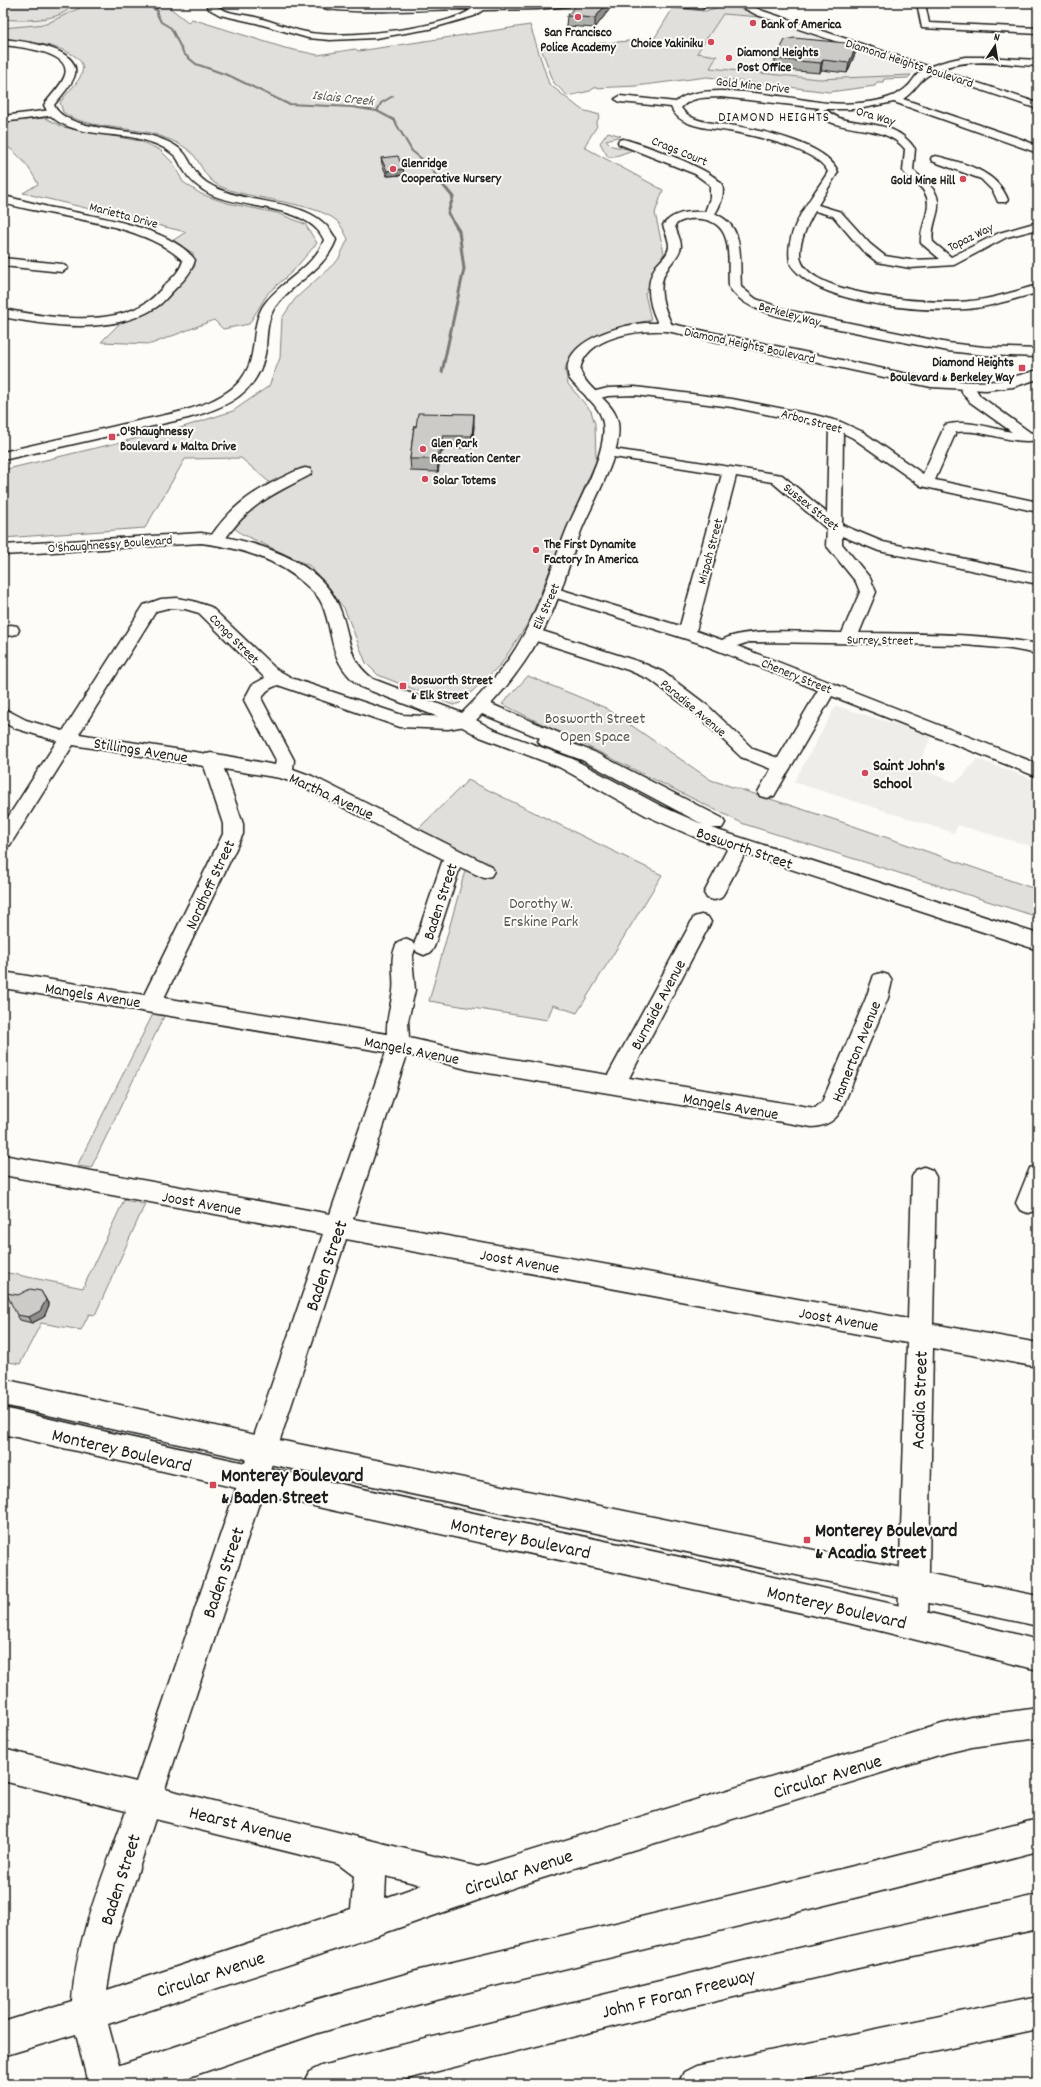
<svg xmlns="http://www.w3.org/2000/svg" width="1041" height="2087" font-family="Dekko,sans-serif">
	<style>
		.built { fill: #eeede9 }
		.green { fill: #e0dfdb; stroke: #7e7e7c }
		.lines { fill: none; stroke-linecap: round; stroke-linejoin: round }
		.stream-far1 { stroke: #797876; stroke-width: 2 }
		.stream { stroke: #797876; stroke-width: 3 }
		.minor-casing { stroke: #1c1c1c; stroke-width: 3 }
		.major-casing { stroke: #1c1c1c; stroke-width: 3 }
		.highway-casing { stroke: #1c1c1c; stroke-width: 3 }
		.minor { fill: #fdfcf7; fill-rule: evenodd }
		.major { fill: #fdfcf7; fill-rule: evenodd }
		.highway { fill: #fdfcf7; fill-rule: evenodd }
		.wall { fill: #afafac; stroke: #1c1c1c }
		.shaded-wall { fill: #8f8e8c; stroke: #1c1c1c }
		.building { fill: #cccbc8; stroke: #1c1c1c }
		.poi-dot { fill: #d1495b; stroke: #fdfcf7; stroke-width: 1.5 }
		.labels { text-anchor: middle; stroke-width: 4; stroke-linejoin: round; paint-order: stroke }
		.far-poi-label { font-size: 13px; font-weight: bold; fill: #1c1c1c; stroke: #fdfcf7; text-anchor: start }
		.far-street-label { font-size: 13px; fill: #1c1c1c; stroke: #fdfcf7 }
		.far-water-label { font-size: 14px; font-style: italic; fill: #5a5a58; stroke: #fdfcf7 }
		.far-neighbourhood-label { font-size: 14px; letter-spacing: 1px; fill: #1c1c1c; stroke: #fdfcf7 }
		.park-label { font-size: 16px; fill: #575655; stroke: #fdfcf7 }
		.street-label { font-size: 16px; fill: #1c1c1c; stroke: #fdfcf7 }
		.poi-label { font-size: 16px; font-weight: bold; fill: #1c1c1c; stroke: #fdfcf7; text-anchor: start }
		.near-street-label { font-size: 19px; fill: #1c1c1c; stroke: #fdfcf7 }
		.near-poi-label { font-size: 19px; font-weight: bold; fill: #1c1c1c; stroke: #fdfcf7; text-anchor: start }
	</style>
	<rect width="100%" height="100%" fill="#fdfcf7"/>
	<filter id="ink" filterUnits="userSpaceOnUse"><feTurbulence type="fractalNoise" baseFrequency=".025" numOctaves="2"/><feDisplacementMap in="SourceGraphic" scale="8" xChannelSelector="R" yChannelSelector="G"/><feConvolveMatrix kernelMatrix="1 2 1 2 8 2 1 2 1" color-interpolation-filters="sRGB"/></filter>
	<g filter="url(#ink)">
		<g class="built">
			<path d="M3,3H90L46,24L3,28Z"/>
			<path d="M723,14L761,17L920,69L911,75L819,79L710,68L717,56L697,54Z"/>
			<path d="M836,706L932,735L917,768L954,782L962,777L977,759L1038,781V848L958,825L954,833L794,782Z"/>
		</g>
		<g class="green">
			<path d="M3,3H72V4C65,22 19,21 3,19Z"/>
			<path d="M90,3H174L170,8L188,22L192,19L285,48L318,55L355,49L359,51L530,25L549,84L582,110L600,115L596,124L597,126L584,147L663,190L655,213L664,253L645,294L651,320C620,327 576,333 565,369L568,384L591,411L595,424L596,461L567,527L530,620L501,664L460,703L453,705L378,675L366,663L344,608L310,566L242,534L234,528L269,482L241,458L185,459L145,528L3,538V470L180,428L233,411L269,386L280,358L282,318L295,299L338,260L348,239C345,233 341,225 337,221C317,203 251,199 224,188C208,182 204,171 196,158C187,145 169,139 154,134C130,127 82,128 63,112L60,103C66,92 79,84 82,72C90,47 19,40 3,38V28L46,24Z"/>
			<path d="M730,4L761,17L723,14L697,53L717,56L710,68L819,79L911,75L908,78L884,79L883,82H877L875,86L829,92L707,77L636,86L594,88L590,91L568,96L554,83L541,48L654,39L673,8L705,11Z"/>
			<path d="M45,118L63,127L140,141L160,150L173,163L183,182L201,194L227,203L277,213L305,224L317,243L293,271L268,293L249,324L223,329L214,320L151,344L101,342L119,324L148,312L172,290L195,266L193,253L172,241L186,232L23,193L38,184C30,168 19,153 3,144V122Z"/>
			<path d="M608,132L621,136L606,140L612,146L633,150L613,157H608L600,143Z"/>
			<path d="M528,676L606,708L711,780L842,822L1038,890V917L744,824L502,704Z"/>
			<path d="M468,780L662,875L577,1013L553,1005L547,1020L429,1001L468,860L414,833Z"/>
			<path d="M155,1010L166,1012L91,1168L77,1166Z"/>
			<path d="M124,1200L145,1204L95,1315L89,1314L81,1330L41,1323L20,1364L3,1361V1272L83,1288Z"/>
		</g>
		<g class="lines">
			<g class="stream-far1">
				<path d="M148,3L150,7L158,11L157,14L161,22L171,28L184,54L196,64L230,76L288,104L352,107L377,111L394,120L412,151L428,164L439,180"/>
				<path d="M156,10L159,3"/>
				<path d="M377,111L381,103L393,96"/>
			</g>
			<path class="stream" d="M438,179L453,197L448,213L459,231L464,269L442,372"/>
			<g class="minor-casing">
				<g id="minor">
					<path d="M205,3C216,3 219,9 229,12C239,15 249,15 259,18C275,22 290,29 306,32C338,40 445,29 472,9C445,8 325,18 310,3L379,6L444,3L522,5L573,3L569,6L538,9L483,10L474,16L429,29L376,38L330,40L308,38L256,23L220,15L209,9Z"/>
					<path d="M917,3H925L929,23L1038,28V34L922,28Z"/>
					<path d="M965,57H986L1038,60V66C1001,64 960,55 927,76C918,82 914,92 903,99L1021,139L1038,146V153L894,102L858,109H823C830,112 835,117 842,119C871,126 897,122 915,149L913,170C929,186 944,191 936,217C934,225 931,233 933,242L951,257L999,233L1038,222V229L1007,237L954,265L910,268L877,262L862,250L833,216L815,211C808,223 795,249 802,263C818,297 937,305 970,301C993,299 1015,291 1038,285V293C1015,298 991,307 967,309C924,312 830,305 799,274C795,270 791,267 790,262C784,229 812,198 828,172C819,150 756,136 734,132C715,128 679,129 671,107L620,102L615,99L620,96L676,102C698,78 797,100 828,103C841,104 855,104 868,102C881,101 897,96 907,87C912,83 914,77 919,73C931,64 950,60 965,57ZM721,97L820,108L816,111C836,137 881,120 905,149L903,171C909,180 920,184 925,193C934,208 919,227 921,243L940,259L910,260L885,256L870,244L841,212L818,205L838,172C827,144 763,131 735,126C718,123 692,124 681,108C692,96 706,98 721,97Z"/>
					<path d="M51,110L56,113L55,115L3,122V116Z"/>
					<path d="M623,139C640,143 716,170 722,185C725,194 720,206 715,214C746,226 739,259 741,287L756,299L786,310L948,343L984,347L1038,349V357L984,355L948,351L785,318C763,312 742,306 729,287C727,261 736,223 701,219C691,218 682,219 675,225C676,232 681,239 681,246C680,255 672,261 668,268C655,286 664,309 673,327L667,331L662,330C650,311 643,286 656,266C661,260 669,254 669,246C669,239 665,232 663,225C673,212 689,211 705,212L710,198V185L695,174L619,144L618,142L619,140Z"/>
					<path d="M936,156C964,163 997,171 1008,200L1006,202H998L993,191L981,179L932,161L931,159L932,157Z"/>
					<path d="M3,196C18,199 33,203 48,207C87,215 171,226 195,260C192,272 183,281 174,290C168,296 162,304 155,308C111,335 51,326 3,317V309C45,317 110,328 147,302C154,298 159,291 165,285C172,278 180,271 183,261C144,222 56,218 3,203Z"/>
					<path d="M3,258L62,264L68,268L62,272L3,266Z"/>
					<path d="M967,382L972,383L980,396L1031,433L1038,432V440C1009,445 983,428 956,432L935,480L1038,502V512L921,486L853,438L843,433L842,525L883,542L1038,574V584L879,551L842,536V544L870,578L876,592L859,633C919,634 979,633 1038,644V654L1011,649L965,645L749,642L737,646L1038,764V777L832,696L774,796L767,798L760,796L758,792L771,769L741,757L696,714L651,680L628,670L527,638L525,634L527,630L533,629L539,630L640,662L663,672L708,706L753,749L778,758L818,690L699,643L547,595L545,592L547,589H559L680,626L722,474L607,456L602,455L600,452L602,449L607,448L782,475L827,513L829,427L732,407L635,395L608,396L593,400L588,399L586,396L588,393L608,388L635,387L732,399L815,415L841,422L863,432L923,474L945,425C968,419 989,428 1012,432L970,402L963,394L960,386ZM736,476L772,482L827,529L826,545L856,582L860,592L842,633C811,633 748,626 722,640L696,631Z"/>
					<path d="M305,468L310,469L312,472L310,475C270,496 249,504 223,542H211L209,539C229,509 248,495 279,479C288,475 296,470 305,468Z"/>
					<path d="M177,598L193,601L211,607L276,669L294,679L402,715L448,717L465,715L471,717L474,721L471,725L448,729L400,727L278,685C270,688 264,691 262,700L294,760L293,769L312,776L491,866L494,871L491,876L484,878L460,867L434,947L431,952L424,955L417,952L415,949L412,958L415,990L408,1021L409,1038L470,1052L608,1075L694,917L701,915L708,917L711,922L629,1078L815,1108L822,1102L866,998L874,975L881,973L888,975L892,981L888,998L842,1108C836,1121 826,1126 812,1127L470,1070L429,1059L407,1055L353,1219L908,1319L912,1177L916,1170L924,1167L932,1170L936,1177L933,1324L1038,1343V1367L933,1348L928,1622L923,1632L913,1637L903,1632L898,1622L907,1343L346,1239L165,1789L478,1867L942,1724L972,1717L1038,1708V1738L972,1747L942,1754L536,1880L367,1939L108,2024L124,2084H88L76,2034L3,2056V2022L72,2001C76,1935 105,1873 126,1811L3,1781V1749L136,1782L323,1234L3,1175V1155L330,1214L386,1052L3,988V972L144,995L223,834V824L204,766L73,745L10,845L3,847V825L57,741L14,728L3,722V708L26,720L63,731L144,605L161,599ZM168,608L185,609L199,613L265,678L252,685L244,700L276,760L275,765L211,753L207,754L79,734L156,611ZM224,769L280,778L298,784L443,859L414,945L412,942L405,939L398,942C388,958 395,973 393,991C391,1006 386,1019 387,1034L164,998L243,834V824ZM155,1819L338,1864L354,1876L351,1909L107,1990L115,1942ZM386,1876L422,1885L385,1898Z"/>
					<path d="M11,625L17,626L19,630L17,634L3,637V627Z"/>
					<path d="M739,839L746,841L749,846L724,893L721,898L714,900L707,898L704,893L729,846L732,841Z"/>
					<path d="M1038,1165V1207L1036,1210L1028,1213L1020,1210L1016,1203L1030,1168Z"/>
				</g>
			</g>
			<g class="major-casing">
				<g id="major">
					<path d="M734,3H745L763,11L1038,103V109L757,15Z"/>
					<path d="M3,39C21,41 80,47 75,74C73,84 60,97 54,105C64,130 127,129 152,136C162,139 173,143 181,150C188,156 190,164 195,171C201,180 211,186 221,190C258,206 317,198 336,240C325,270 293,282 275,307C267,319 267,335 266,348C260,393 227,407 188,418L3,460V452C46,442 89,432 133,422C159,416 187,412 211,401C224,395 237,387 244,375C258,355 250,327 263,306C280,281 313,269 324,240C309,205 244,209 212,195C200,189 190,181 183,169C180,165 179,160 175,156C164,145 146,140 131,137C104,133 55,134 44,105C50,96 62,85 65,75C72,51 18,47 3,45Z"/>
					<path d="M645,323H667L931,379L972,382L999,381L1038,370V379L1013,387L986,390L931,387L667,331C639,330 586,335 580,370C587,391 614,400 618,423C623,453 592,503 581,531C568,565 560,601 542,633C528,659 510,683 491,704L571,738L574,742L573,744L594,752L722,818L725,823L722,828H711L1038,934V950L699,839L647,816L559,767L480,737L459,725L361,687C327,661 336,638 322,604C319,596 312,591 306,585C276,558 240,548 201,543L3,555V545L201,533C251,540 323,558 341,612C352,641 346,658 373,679L462,713C482,694 501,672 516,648C539,611 550,571 566,531C577,503 608,453 603,423C600,404 580,393 569,378C558,342 619,325 645,323ZM482,714L540,738L538,741L541,745L582,760L704,825L661,806L573,759L492,729L476,720Z"/>
					<path d="M3,1379L264,1437L1038,1596V1626L264,1463L3,1405Z"/>
					<path d="M3,1408C178,1449 353,1487 529,1525C699,1561 869,1596 1038,1640V1670L848,1623L331,1510L3,1434Z"/>
				</g>
			</g>
			<g class="highway-casing">
				<g id="highway">
					<path d="M1038,1819V1851L862,1896L420,2004L318,2033L169,2084H99L105,2072L117,2066L318,1999L420,1970L862,1864Z"/>
					<path d="M1038,1895V1929L858,1968L678,2010L387,2084H303L309,2072L321,2066C559,2004 797,1946 1038,1895Z"/>
					<path d="M1038,1996V2030L780,2084H678L684,2072L696,2066Z"/>
				</g>
			</g>
			<use href="#minor" class="minor"/>
			<use href="#major" class="major"/>
			<use href="#highway" class="highway"/>
		</g>
		<g class="wall">
			<path d="M674,3H708L703,10L673,7Z"/>
			<path d="M612,6L595,28L566,26L567,16Z"/>
			<path d="M857,44L855,54L847,73L821,70L820,73L774,69L775,59Z"/>
			<path d="M381,158L403,169L404,175L387,176L382,164Z"/>
			<path d="M414,426H474L472,448H443V452H441L438,472L411,471L410,459Z"/>
			<path d="M18,1295L44,1296L49,1305L44,1317L32,1323L20,1320L17,1315Z"/>
		</g>
		<g class="shaded-wall">
			<path d="M607,3H612V6L595,28V18Z"/>
			<path d="M704,3H708L703,10Z"/>
			<path d="M857,44L855,54L847,73L849,63Z"/>
			<path d="M823,60L821,70L820,73L821,63Z"/>
			<path d="M403,169L404,175L387,176V171Z"/>
			<path d="M474,414V426L472,448V436Z"/>
			<path d="M443,436V452L442,439Z"/>
			<path d="M440,439L441,452L438,472L437,459Z"/>
			<path d="M41,1291L49,1305L44,1317L32,1323L29,1317Z"/>
		</g>
		<g class="building">
			<path d="M589,3H607L595,18L567,16L577,4L588,5Z"/>
			<path d="M794,38L857,44L849,63L823,60L821,63L775,59L785,40Z"/>
			<path d="M398,156L403,169L387,171L381,158Z"/>
			<path d="M418,413L474,414L472,436H443L442,439H440L437,459H410L414,426L416,427Z"/>
			<path d="M30,1289L41,1291L46,1300L40,1311L29,1317L17,1315L6,1293L18,1295Z"/>
		</g>
	</g>
	<g class="poi-dot">
		<circle cx="578" cy="17" r="4"/>
		<circle cx="753" cy="23" r="4"/>
		<circle cx="711" cy="42" r="4"/>
		<circle cx="729" cy="58" r="4"/>
		<circle cx="393" cy="169" r="4"/>
		<circle cx="963" cy="179" r="4"/>
		<rect x="1018" y="364" width="8" height="8" rx="2"/>
		<rect x="108" y="433" width="8" height="8" rx="2"/>
		<circle cx="423" cy="449" r="4"/>
		<circle cx="425" cy="479" r="4"/>
		<circle cx="536" cy="550" r="4"/>
		<rect x="399" y="682" width="8" height="8" rx="2"/>
		<circle cx="865" cy="773" r="4"/>
		<rect x="209" y="1481" width="8" height="8" rx="2"/>
		<rect x="803" y="1536" width="8" height="8" rx="2"/>
	</g>
	<g class="labels">
		<g class="far-poi-label">
			<text x="761" y="28">Bank of America</text>
			<text x="578" y="36" text-anchor="middle">San Francisco<tspan x="578" dy="15">Police Academy</tspan></text>
			<text x="703" y="47" text-anchor="end">Choice Yakiniku</text>
			<text x="737" y="56">Diamond Heights<tspan x="737" dy="15">Post Office</tspan></text>
			<text x="401" y="167">Glenridge<tspan x="401" dy="15">Cooperative Nursery</tspan></text>
			<text x="955" y="184" text-anchor="end">Gold Mine Hill</text>
			<text x="1014" y="366" text-anchor="end">Diamond Heights<tspan x="1014" dy="15">Boulevard &amp; Berkeley Way</tspan></text>
			<text x="120" y="435">O'Shaughnessy<tspan x="120" dy="15">Boulevard &amp; Malta Drive</tspan></text>
			<text x="431" y="447">Glen Park<tspan x="431" dy="15">Recreation Center</tspan></text>
			<text x="433" y="484">Solar Totems</text>
			<text x="544" y="548">The First Dynamite<tspan x="544" dy="15">Factory In America</tspan></text>
			<text x="411" y="684">Bosworth Street<tspan x="411" dy="15">&amp; Elk Street</tspan></text>
		</g>
		<g class="far-street-label">
			<text transform="translate(910 62) rotate(18)" y="5">Diamond Heights Boulevard</text>
			<text transform="translate(753 84) rotate(6)" y="5">Gold Mine Drive</text>
			<text transform="translate(876 115) rotate(16)" y="5">Ora Way</text>
			<text transform="translate(680 150) rotate(22)" y="5">Crags Court</text>
			<text transform="translate(124 214) rotate(15)" y="5">Marietta Drive</text>
			<text transform="translate(970 236) rotate(-26)" y="5">Topaz Way</text>
			<text transform="translate(790 313) rotate(15)" y="5">Berkeley Way</text>
			<text transform="translate(750 344) rotate(12)" y="5">Diamond Heights Boulevard</text>
			<text transform="translate(812 420) rotate(15)" y="5">Arbor Street</text>
			<text transform="translate(812 506) rotate(39)" y="5">Sussex Street</text>
			<text transform="translate(110 543) rotate(-4)" y="5">O'Shaughnessy Boulevard</text>
			<text transform="translate(709 551) rotate(-75)" y="5">Mizpah Street</text>
			<text transform="translate(545 606) rotate(-66)" y="5">Elk Street</text>
			<text transform="translate(235 638) rotate(45)" y="5">Congo Street</text>
			<text transform="translate(880 639) rotate(1)" y="5">Surrey Street</text>
			<text transform="translate(797 675) rotate(22)" y="5">Chenery Street</text>
			<text transform="translate(694 707) rotate(40)" y="5">Paradise Avenue</text>
		</g>
		<g class="far-water-label">
			<text transform="translate(343 97) rotate(6)" y="5">Islais Creek</text>
		</g>
		<g class="far-neighbourhood-label">
			<text x="774" y="121">DIAMOND HEIGHTS</text>
		</g>
		<g class="park-label">
			<text x="595" y="723">Bosworth Street<tspan x="595" dy="18">Open Space</tspan></text>
			<text x="541" y="908">Dorothy W.<tspan x="541" dy="18">Erskine Park</tspan></text>
		</g>
		<g class="street-label">
			<text transform="translate(141 749) rotate(9)" y="6">Stillings Avenue</text>
			<text transform="translate(332 795) rotate(25)" y="6">Martha Avenue</text>
			<text transform="translate(745 847) rotate(19)" y="6">Bosworth Street</text>
			<text transform="translate(209 884) rotate(-65)" y="6">Nordhoff Street</text>
			<text transform="translate(439 901) rotate(-72)" y="6">Baden Street</text>
			<text transform="translate(93 994) rotate(9)" y="6">Mangels Avenue</text>
			<text transform="translate(657 1004) rotate(-62)" y="6">Burnside Avenue</text>
			<text transform="translate(412 1049) rotate(11)" y="6">Mangels Avenue</text>
			<text transform="translate(855 1051) rotate(-68)" y="6">Hamerton Avenue</text>
			<text transform="translate(731 1105) rotate(10)" y="6">Mangels Avenue</text>
			<text transform="translate(202 1202) rotate(10)" y="6">Joost Avenue</text>
			<text transform="translate(520 1260) rotate(10)" y="6">Joost Avenue</text>
			<text transform="translate(839 1318) rotate(10)" y="6">Joost Avenue</text>
		</g>
		<g class="poi-label">
			<text x="873" y="770">Saint John's<tspan x="873" dy="18">School</tspan></text>
		</g>
		<g class="near-street-label">
			<text transform="translate(325 1265) rotate(-71)" y="7">Baden Street</text>
			<text transform="translate(918 1400) rotate(-88)" y="7">Acadia Street</text>
			<text transform="translate(122 1449) rotate(13)" y="7">Monterey Boulevard</text>
			<text transform="translate(521 1537) rotate(12)" y="7">Monterey Boulevard</text>
			<text transform="translate(222 1572) rotate(-71)" y="7">Baden Street</text>
			<text transform="translate(837 1606) rotate(13)" y="7">Monterey Boulevard</text>
			<text transform="translate(827 1775) rotate(-17)" y="7">Circular Avenue</text>
			<text transform="translate(241 1823) rotate(14)" y="7">Hearst Avenue</text>
			<text transform="translate(518 1871) rotate(-18)" y="7">Circular Avenue</text>
			<text transform="translate(119 1879) rotate(-72)" y="7">Baden Street</text>
			<text transform="translate(210 1973) rotate(-18)" y="7">Circular Avenue</text>
			<text transform="translate(678 1992) rotate(-14)" y="7">John F Foran Freeway</text>
		</g>
		<g class="near-poi-label">
			<text x="221" y="1481">Monterey Boulevard<tspan x="221" dy="22">&amp; Baden Street</tspan></text>
			<text x="815" y="1536">Monterey Boulevard<tspan x="815" dy="22">&amp; Acadia Street</tspan></text>
		</g>
	</g>
	<rect width="1041" height="2087" fill="none" stroke="#fdfcf7" stroke-width="16"/>
	<rect x="8" y="8" width="1025" height="2071" fill="none" stroke="#1c1c1c" stroke-width="1.5" filter="url(#ink)"/>
	<g transform="translate(995 46) rotate(12)" stroke="#fdfcf7" stroke-width="3" paint-order="stroke">
	<path d="M0-3L7 15L0 10L-7 15Z" fill="#1c1c1c"/>
	<text y="-6" font-size="11" font-weight="bold" text-anchor="middle" fill="#1c1c1c">N</text>
	</g>
</svg>
